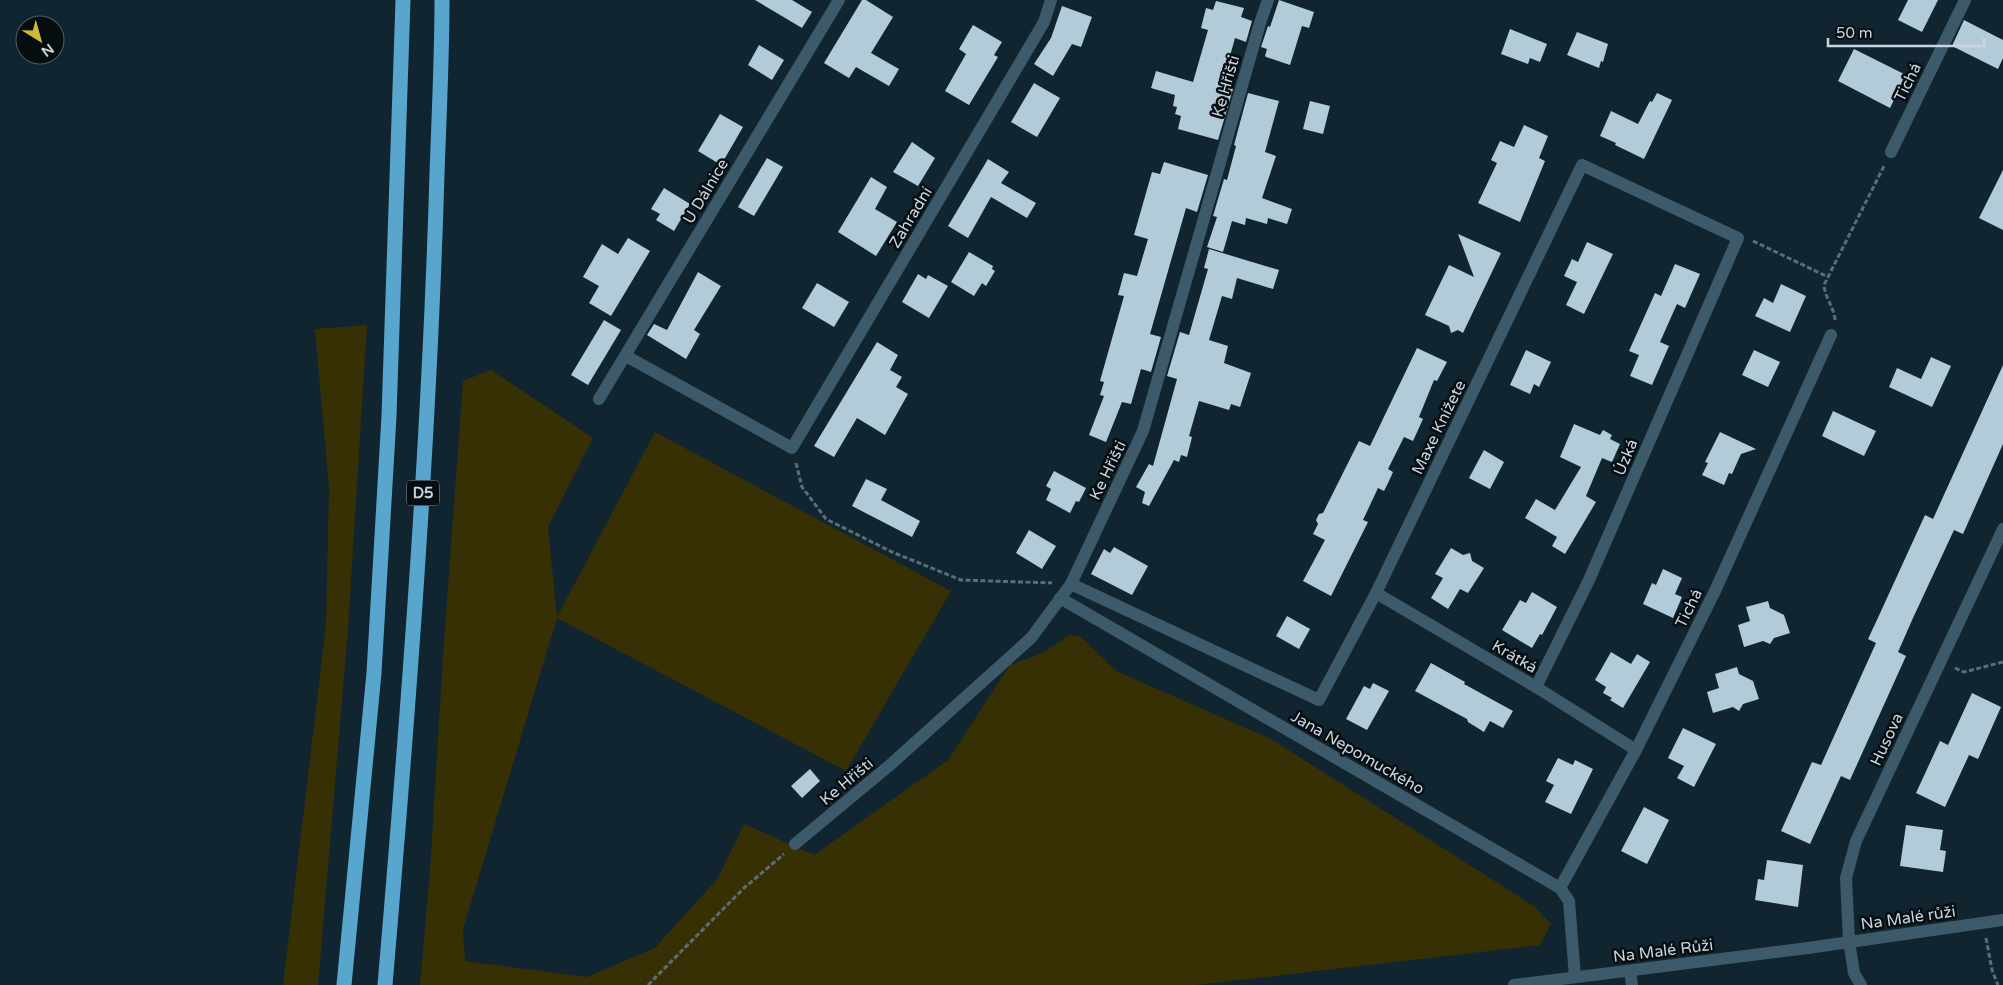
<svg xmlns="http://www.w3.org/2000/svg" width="2003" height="985" font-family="'Varela Round',sans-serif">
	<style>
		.green { fill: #383005 }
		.building { fill: #b2cbd9 }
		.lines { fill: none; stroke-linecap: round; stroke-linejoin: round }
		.path { stroke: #5b6d76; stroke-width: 3; stroke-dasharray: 5 2.5; stroke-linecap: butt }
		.street { stroke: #3c5a69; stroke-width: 12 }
		.highway { stroke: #58a6cd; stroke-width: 15 }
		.labels { text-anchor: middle; stroke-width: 5; stroke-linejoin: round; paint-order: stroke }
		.shield { fill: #050d11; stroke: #8e9aa0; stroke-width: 1 }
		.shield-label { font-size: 15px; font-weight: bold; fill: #c9d6dd }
		.street-label { font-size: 16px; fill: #c9d6dd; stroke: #050d11 }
	</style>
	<rect width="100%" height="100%" fill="#10252f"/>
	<g class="green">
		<path d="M367,325L348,629L318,985H283L326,625L329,488L315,329Z"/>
		<path d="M491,370L593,438L548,527L557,617L655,432L951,591L846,771L557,618L463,929L465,961L587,977L655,948L718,878L744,824L814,855L948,760L1010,665L1044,652L1069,635L1080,636L1116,671L1271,739L1534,906L1551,924L1540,945L1196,985H420L430,871L443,656L463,381Z"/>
	</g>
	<g class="building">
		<path d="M755,0H792L812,12L802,28Z"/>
		<path d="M862,0H866L893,17L871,53L899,69L889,86L856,67L849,78L824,63Z"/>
		<path d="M1279,0L1314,12L1309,28L1302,26L1290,65L1266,57L1265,56L1267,49L1261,47L1268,26L1270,27Z"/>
		<path d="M1908,0H1938L1922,32L1898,20Z"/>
		<path d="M1216,1L1244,8L1241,17L1252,21L1246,42L1235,38L1222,85L1233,89L1218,140L1178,129L1181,116L1175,114L1177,107L1173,106L1175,95L1151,88L1156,71L1193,82L1208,30L1201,28L1206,8L1213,10Z"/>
		<path d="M1062,6L1092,17L1081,47L1072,44L1053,76L1034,64L1051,38Z"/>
		<path d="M1964,20L2003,40V58L1998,69L1952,46Z"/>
		<path d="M973,25L1002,42L994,55L998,57L969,105L945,91L966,54L959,49Z"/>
		<path d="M1510,29L1547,44L1540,62L1530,58L1528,64L1501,54Z"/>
		<path d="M1577,32L1608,44L1603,62L1601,61L1599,68L1567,55Z"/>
		<path d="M759,45L784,60L772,80L748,65Z"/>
		<path d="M1854,49L1906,75L1890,108L1838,81Z"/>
		<path d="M1034,83L1060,98L1037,137L1011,122Z"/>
		<path d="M1248,93L1279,101L1265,152L1276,156L1262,198L1292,209L1287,224L1268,218L1267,224L1246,218L1245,225L1232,221L1223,252L1207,247L1217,217L1213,216L1224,179L1227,180L1236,146L1234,145Z"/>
		<path d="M1657,93L1672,100L1644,159L1615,145L1616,143L1600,136L1611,111L1638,124L1650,101L1652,102Z"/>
		<path d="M1310,101L1330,106L1323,134L1303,129Z"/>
		<path d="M720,114L743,127L721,165L698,151Z"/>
		<path d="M1524,125L1548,136L1539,158L1545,161L1520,222L1478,203L1497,163L1491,160L1500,141L1514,147Z"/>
		<path d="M912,142L935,158L918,186L893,172Z"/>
		<path d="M767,158L783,167L754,216L738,207Z"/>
		<path d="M988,159L1009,172L1001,183L1036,203L1027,218L991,197L968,238L948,226Z"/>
		<path d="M1164,162L1208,175L1197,212L1186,208L1150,334L1161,337L1151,372L1141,369L1131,404L1122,402L1106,442L1089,435L1104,396L1100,395L1104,382L1100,381L1124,296L1118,295L1124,273L1137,276L1148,239L1134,235L1152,172L1160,174Z"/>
		<path d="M2003,170V230L1979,218Z"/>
		<path d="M871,177L887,187L875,209L897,222L876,256L838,232Z"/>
		<path d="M664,188L690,204L674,231L656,220L660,214L651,209Z"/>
		<path d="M1458,234L1501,253L1463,333L1458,330L1451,333L1449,326L1425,315L1449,265L1474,277Z"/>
		<path d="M628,238L650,251L611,316L589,303L599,286L583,277L602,244L618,254Z"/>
		<path d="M1587,242L1613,254L1584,314L1566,305L1577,282L1564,276L1572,259L1578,262Z"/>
		<path d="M1209,249L1279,270L1273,289L1237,278L1232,299L1222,296L1209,340L1228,346L1224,363L1251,373L1240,407L1231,404L1229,410L1199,401L1189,436L1192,437L1187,457L1181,455L1179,462L1174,460L1149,506L1142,503L1145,492L1136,487L1149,464L1153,466L1177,379L1167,376L1180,332L1189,335L1208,269L1204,268Z"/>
		<path d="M969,252L993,266L992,269L995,271L986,286L982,283L974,296L951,282Z"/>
		<path d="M1675,264L1700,274L1685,308L1677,304L1660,342L1669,346L1652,385L1630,376L1639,355L1629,351L1655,293L1661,296Z"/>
		<path d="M698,272L721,286L694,330L700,334L686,359L647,335L654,324L667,330Z"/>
		<path d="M918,274L926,279L928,275L948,286L929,318L902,302Z"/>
		<path d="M817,283L849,302L834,327L802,308Z"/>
		<path d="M1781,284L1806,296L1790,332L1755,316L1764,298L1773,303Z"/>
		<path d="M604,320L621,330L588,385L571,375Z"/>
		<path d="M877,342L898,355L890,370L902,377L896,387L908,394L885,435L857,418L834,457L814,446Z"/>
		<path d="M1417,348L1447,362L1437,381L1434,380L1419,417L1423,419L1413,441L1404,437L1388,469L1393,472L1389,481L1384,491L1378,488L1363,520L1368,522L1331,596L1303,581L1325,540L1313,534L1318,524L1316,520L1319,514L1323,513L1359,441L1370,446Z"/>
		<path d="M1526,350L1551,362L1539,387L1534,384L1530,394L1510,385Z"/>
		<path d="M1754,350L1780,362L1768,387L1742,375Z"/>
		<path d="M1931,357L1951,366L1932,407L1889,387L1897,368L1921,379Z"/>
		<path d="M2003,365V444L1963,534L1954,530L1913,618L1898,652L1906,656L1850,780L1841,776L1810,844L1781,831L1812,762L1821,765L1876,643L1868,639L1876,622L1925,515L1933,519Z"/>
		<path d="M1833,411L1876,431L1864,456L1822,436Z"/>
		<path d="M1574,424L1600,435L1603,430L1612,435L1610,439L1620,444L1612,462L1602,458L1586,496L1596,502L1565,554L1552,546L1557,537L1525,518L1536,499L1555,510L1581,467L1560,457Z"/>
		<path d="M1720,432L1756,449L1741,454L1732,474L1729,473L1724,485L1702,475L1708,463L1705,462Z"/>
		<path d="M1484,450L1504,462L1490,489L1469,478Z"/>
		<path d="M1054,471L1086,488L1079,502L1076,501L1070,513L1046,500L1051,489L1046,486Z"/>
		<path d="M866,479L887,489L881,500L920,521L912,537L852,506Z"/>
		<path d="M1029,530L1056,546L1042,569L1016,553Z"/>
		<path d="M1114,547L1148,566L1132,595L1091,574L1104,549L1110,553Z"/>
		<path d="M1451,548L1463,555L1470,553L1472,561L1484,568L1468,593L1460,589L1448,609L1431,598L1443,578L1435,574Z"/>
		<path d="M1663,569L1682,578L1675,594L1682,597L1673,618L1643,604L1652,583L1656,585Z"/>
		<path d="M1532,592L1557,607L1542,635L1540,634L1532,648L1502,630L1520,600L1526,603Z"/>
		<path d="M1768,601L1770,608L1784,615L1790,633L1774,638L1770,644L1763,641L1744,647L1738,625L1750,621L1746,607Z"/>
		<path d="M1287,616L1310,629L1299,649L1276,636Z"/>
		<path d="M1611,652L1631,664L1637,654L1650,662L1623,708L1610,700L1612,698L1603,693L1606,687L1595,680Z"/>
		<path d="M1431,663L1465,682L1464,684L1513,711L1503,728L1490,721L1484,732L1468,722L1467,719L1415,691Z"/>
		<path d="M1737,667L1739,674L1753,681L1759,699L1743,704L1739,711L1733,707L1713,713L1707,692L1719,688L1715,674Z"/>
		<path d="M1373,683L1389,691L1367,730L1346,719L1364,686L1370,689Z"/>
		<path d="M1972,693L2001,707L1978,759L1969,755L1945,807L1916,793L1940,741L1948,745Z"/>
		<path d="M1683,728L1716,744L1694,787L1677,778L1684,766L1668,758Z"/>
		<path d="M1558,758L1573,765L1575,760L1593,769L1571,814L1545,802L1554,785L1546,781Z"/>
		<path d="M810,769L820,781L802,798L791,786Z"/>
		<path d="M1644,807L1669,820L1647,864L1621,851Z"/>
		<path d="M1906,825L1943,830L1940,850L1946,851L1943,872L1900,866Z"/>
		<path d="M1767,860L1803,865L1798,907L1755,900L1758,879L1764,880Z"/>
	</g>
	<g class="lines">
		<g class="path">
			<path d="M1753,241L1828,277"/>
			<path d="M1835,320C1834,307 1825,298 1824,285L1884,166"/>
			<path d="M796,463L802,487L826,519L892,552L961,580L1052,583"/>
			<path d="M1955,668L1964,672L2003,662"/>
			<path d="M1986,938L1992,970L1998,985"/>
			<path d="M648,985L744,888L784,854"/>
		</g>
		<g class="street">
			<path d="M1891,152L1965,0"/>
			<path d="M626,356L792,448L1044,22L1051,0"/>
			<path d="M599,399L839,0"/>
			<path d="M1071,584L1319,700L1376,593L1582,165L1738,238L1589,580L1536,687"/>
			<path d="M1376,593L1536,687L1636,750"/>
			<path d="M1060,598L1560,888L1569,901L1575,977"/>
			<path d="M795,844L890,765L1031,638L1071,584L1143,431L1260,23L1268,0"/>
			<path d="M1560,888L1636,750L1715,591L1831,335"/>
			<path d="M1630,971L1632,985"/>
			<path d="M1514,985L1808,948L2003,920"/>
			<path d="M1861,985L1854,973L1849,941L1846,878L1856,841L2003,529"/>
		</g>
		<g class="highway">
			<path d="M344,985L374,673L389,416L403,0"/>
			<path d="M385,985C408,715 429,445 437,174C439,116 442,58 442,0"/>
		</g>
	</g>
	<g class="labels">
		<rect class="shield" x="407" y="480.5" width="32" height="25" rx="4"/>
		<g class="shield-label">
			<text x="423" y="498">D5</text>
		</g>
		<g class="street-label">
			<text transform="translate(1907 82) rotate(-64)" y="6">Tichá</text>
			<text transform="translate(1225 86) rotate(-74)" y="6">Ke Hřišti</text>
			<text transform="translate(705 191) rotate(-59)" y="6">U Dálnice</text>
			<text transform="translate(910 217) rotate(-59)" y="6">Zahradní</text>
			<text transform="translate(1438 427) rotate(-64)" y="6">Maxe Knížete</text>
			<text transform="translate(1625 457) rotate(-67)" y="6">Úzká</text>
			<text transform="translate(1107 470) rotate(-64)" y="6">Ke Hřišti</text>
			<text transform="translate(1688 608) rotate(-64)" y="6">Tichá</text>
			<text transform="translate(1515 656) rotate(30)" y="6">Krátká</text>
			<text transform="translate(1886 739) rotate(-65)" y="6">Husova</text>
			<text transform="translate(1358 752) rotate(30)" y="6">Jana Nepomuckého</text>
			<text transform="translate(846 781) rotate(-40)" y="6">Ke Hřišti</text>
			<text transform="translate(1908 917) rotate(-8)" y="6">Na Malé růži</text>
			<text transform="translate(1663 950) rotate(-7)" y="6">Na Malé Růži</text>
		</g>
	</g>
	<g transform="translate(40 40) rotate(143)"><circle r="24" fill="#050d11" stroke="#535d63"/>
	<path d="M0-4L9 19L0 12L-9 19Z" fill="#d0b837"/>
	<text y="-8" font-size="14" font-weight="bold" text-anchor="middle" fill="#c9d6dd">N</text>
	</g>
	<path d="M1828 38v8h156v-8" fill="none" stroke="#c9d6dd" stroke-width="2.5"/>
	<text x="1836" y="38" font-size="15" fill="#c9d6dd" stroke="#050d11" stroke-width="4" paint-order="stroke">50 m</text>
</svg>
